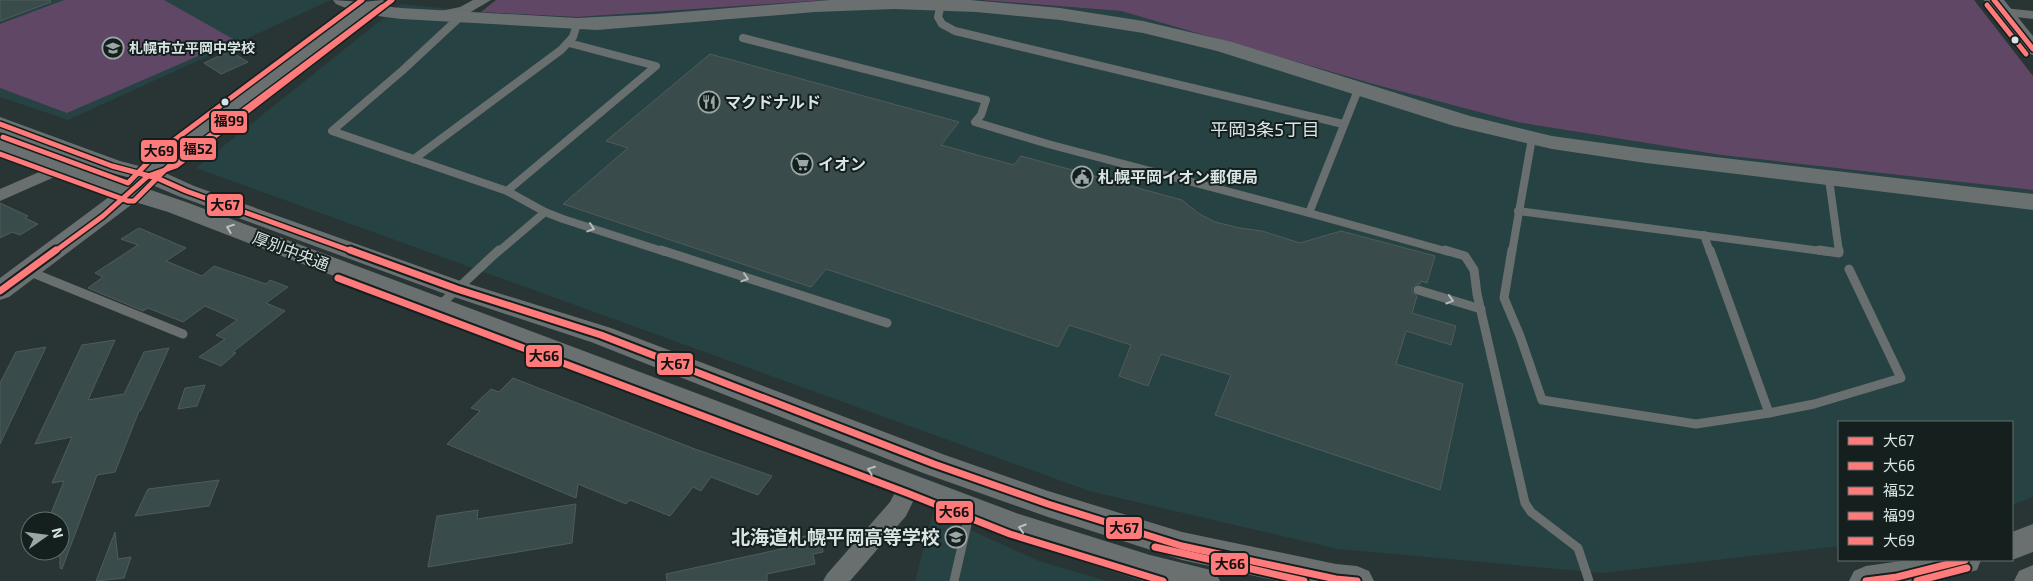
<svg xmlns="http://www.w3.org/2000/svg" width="2033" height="581" font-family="'Exo 2','Noto Sans JP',sans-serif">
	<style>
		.built { fill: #264242 }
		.green { fill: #614766 }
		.building { fill: #394b4b; stroke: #525b5b }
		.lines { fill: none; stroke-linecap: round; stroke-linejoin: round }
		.lane-far1 { stroke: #696e6e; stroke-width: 8 }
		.lane { stroke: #696e6e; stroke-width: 9 }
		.street { fill: #696e6e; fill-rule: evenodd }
		.secondary { fill: #6a7070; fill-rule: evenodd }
		.bus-1-far1-casing { stroke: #151f1e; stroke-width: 8 }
		.bus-1-casing { stroke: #151f1e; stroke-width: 11 }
		.bus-2-far1-casing { stroke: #151f1e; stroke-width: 8 }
		.bus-2-casing { stroke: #151f1e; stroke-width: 11 }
		.bus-3-far1-casing { stroke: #151f1e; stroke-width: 8 }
		.bus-3-casing { stroke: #151f1e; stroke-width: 11 }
		.bus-4-casing { stroke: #151f1e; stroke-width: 8 }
		.bus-5-casing { stroke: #151f1e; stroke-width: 8 }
		.bus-1-far1 { stroke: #ff7a7a; stroke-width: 5 }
		.bus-1 { stroke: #ff7a7a; stroke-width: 7 }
		.bus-2-far1 { stroke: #ff7a7a; stroke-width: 5 }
		.bus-2 { stroke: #ff7a7a; stroke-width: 7 }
		.bus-3-far1 { stroke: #ff7a7a; stroke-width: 5 }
		.bus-3 { stroke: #ff7a7a; stroke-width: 7 }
		.bus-4 { stroke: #ff7a7a; stroke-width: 5 }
		.bus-5 { stroke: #ff7a7a; stroke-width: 5 }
		.oneway { stroke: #b7c2c1 }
		.oneway2 { stroke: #b1bbbb }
		.bus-dot { fill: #d8e5e4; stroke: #151f1e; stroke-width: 2 }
		.labels { text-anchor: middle; stroke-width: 4; stroke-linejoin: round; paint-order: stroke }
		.far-poi-label { font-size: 14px; font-weight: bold; fill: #d8e5e4; stroke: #151f1e; text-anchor: start }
		.poi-label { font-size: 16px; font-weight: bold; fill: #d8e5e4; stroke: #151f1e; text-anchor: start }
		.street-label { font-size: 16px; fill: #d8e5e4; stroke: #151f1e }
		.neighbourhood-label { font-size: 18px; fill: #d8e5e4; stroke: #151f1e }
		.near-poi-label { font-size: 19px; font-weight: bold; fill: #d8e5e4; stroke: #151f1e; text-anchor: end }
		.line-badge { stroke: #151f1e; stroke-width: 2 }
		.pale-badge-label { font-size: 14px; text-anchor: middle; font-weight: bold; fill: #111 }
	</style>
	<rect width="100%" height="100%" fill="#293434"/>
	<g class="built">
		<path d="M0,0H331L68,120L0,97Z"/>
		<path d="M828,0H977L1121,11L1377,84L1517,122L1721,155L2033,190V497L2012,505V422H1839V546L1602,573L1338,549L1089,491L196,168L401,4L481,12L577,17Z"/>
		<path d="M933,513L1039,561L1107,581H915Z"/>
	</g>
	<g class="green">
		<path d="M64,0H164L235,40L67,113L0,88V24Z"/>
		<path d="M496,0H827L577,17L481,12Z"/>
		<path d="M980,0H1974L2033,76V190L1721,155L1517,122L1377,85L1121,11Z"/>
	</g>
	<g class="building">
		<path d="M0,0H50L51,2L0,21Z"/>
		<path d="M230,51L248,62L221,74L204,63Z"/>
		<path d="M710,54L959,122L941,145L1014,165L1021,156L1182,200L1198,213L1215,222L1240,228L1262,231L1300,243L1341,231L1435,256L1427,283L1421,281L1420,284H1416L1412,288V292L1417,296L1412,313L1456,326L1451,345L1406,331L1396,364L1463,384L1440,490L1215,415L1231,375L1161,354L1148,386L1119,376L1131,345L1069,325L1058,347L826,269L811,287L563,204L628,148L606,141Z"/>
		<path d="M0,203L28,216L25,218L38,224L20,235L12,232L0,238Z"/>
		<path d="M139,228L186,248L166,261L202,276L214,266L266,284L270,280L288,287L266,303L285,311L233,352L236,353L221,366L199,357L225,339L216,335L237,320L205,306L183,322L148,308L143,311L88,288L103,277L95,273L138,245L121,239Z"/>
		<path d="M115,340L88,400L124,394L144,352L169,348L141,410L139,411L115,472L97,475L62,569L60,568V521H48L64,481L52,483L72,437L35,444L82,345Z"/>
		<path d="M46,347L0,444V383L16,352Z"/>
		<path d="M513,378L692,448L772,476L758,495L711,477L701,491L693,487L670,516L630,500L626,504L578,484L576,498L447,444L480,411L471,408L491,389L499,392Z"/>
		<path d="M205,385L197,406L178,409L185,388Z"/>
		<path d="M219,480L209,506L135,516L148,489Z"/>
		<path d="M576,504L572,543L428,567L437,516L478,510L477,519Z"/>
		<path d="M115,532L118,559L131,557L124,578L96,581Z"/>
		<path d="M821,533L823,552L813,554L815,564L767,574V581H667L666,574L786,548L785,540Z"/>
	</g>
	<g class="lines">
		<g class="lane-far1">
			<path d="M941,4L938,17L942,24L955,31L1343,124"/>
			<path d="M461,16L403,70L332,131L507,191L545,212L563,219L665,252"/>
			<path d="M743,38L986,100L981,115L975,122L1048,144L1309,213L1358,90"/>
			<path d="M414,159L561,50L573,37L577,24"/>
			<path d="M1829,179L1839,252"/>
			<path d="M507,191L656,66L569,43"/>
			<path d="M1518,211L1829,252"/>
			<path d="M1309,213L1449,252"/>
			<path d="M1704,235L1710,252"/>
			<path d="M498,252L545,212"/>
			<path d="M1512,252L1532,138"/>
		</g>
		<g class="lane">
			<path d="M661,250L887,323"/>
			<path d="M1445,250L1465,256L1474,270L1477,294L1525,503L1531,512L1578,548L1589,581"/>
			<path d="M1512,250L1504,298L1520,336L1542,400L1696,424L1769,413L1710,250"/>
			<path d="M1819,250L1839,253V250"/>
			<path d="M28,271L183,334"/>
			<path d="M1418,290L1481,309"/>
			<path d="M439,306L499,250"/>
			<path d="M1769,413L1814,404L1901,378L1849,269"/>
			<path d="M954,581L970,511"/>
		</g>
		<g class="street">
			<path d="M473,0H491L469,13L441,19L434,15L436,12L460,7Z"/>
			<path d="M2004,8L2033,11V19L1999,15L1997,12Z"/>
			<path d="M60,163L66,164L68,168L66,172L0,201V189Z"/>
			<path d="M910,476L918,479L921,485L906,516L850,581H823L827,574L890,502L902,479Z"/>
		</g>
		<g class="secondary">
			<path d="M333,0L363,2L383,0L385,2L382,6L401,8L577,18L656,14L830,0H970L1060,8L1143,21L1232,42L1470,116L1552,136L1646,149L2033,194V210L1646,163L1552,149L1454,126L1217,51L1143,33L1060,20L976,12L894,9L815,12L597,30L401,19L370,15L170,165L163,172L194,186L466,283L611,328L945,455L1048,491L1182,532L1336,564L1357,566L1369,571L1374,581H1278L1182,560L1048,517L923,473L591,342L448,295L178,196L152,185L148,189L186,202L1019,514L1150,555L1215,571L1220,581H1143L1002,536L899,494L168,212L135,202L9,297L0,300V278L113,194L0,153V138L127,183L131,178L104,171L0,132V117L120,161L143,167L154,155L351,10L336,4Z"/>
			<path d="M1984,0H2004L2033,36V55L2026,53Z"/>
			<path d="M2033,524V552L2012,560V532Z"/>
			<path d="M1908,560H1981L1977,570L1938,581H1849L1854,571L1866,566Z"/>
			<path d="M2033,565V581H2014L2019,571Z"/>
		</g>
		<g class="bus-1-far1-casing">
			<g id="bus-1-far1">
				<path d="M1994,0L2033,49"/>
				<path d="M0,124L112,166L157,178L186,191L354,252"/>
			</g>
		</g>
		<g class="bus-1-casing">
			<g id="bus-1">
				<path d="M350,250L457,289L601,335L934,464L1048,504L1182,546L1336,579L1357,581"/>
				<path d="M1866,581L1897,577L1965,560"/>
			</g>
		</g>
		<g class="bus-2-far1-casing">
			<path id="bus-2-far1" d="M1987,5L2026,54"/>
		</g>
		<g class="bus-2-casing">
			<g id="bus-2">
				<path d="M338,278L907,493L1010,534L1163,581"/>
				<path d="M1155,547L1304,581"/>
				<path d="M1917,581L1967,568"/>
			</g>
		</g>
		<g class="bus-3-far1-casing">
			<path id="bus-3-far1" d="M54,252L103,216L148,176L176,166L392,0"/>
		</g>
		<g class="bus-3-casing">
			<path id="bus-3" d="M0,291L56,250"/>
		</g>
		<g class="bus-4-casing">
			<path id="bus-4" d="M0,154L128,201H134L168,167L382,7"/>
		</g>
		<g class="bus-5-casing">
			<path id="bus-5" d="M3,137L128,183L157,153L362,0"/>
		</g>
		<use href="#bus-1-far1" class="bus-1-far1"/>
		<use href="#bus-1" class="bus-1"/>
		<use href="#bus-2-far1" class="bus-2-far1"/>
		<use href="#bus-2" class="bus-2"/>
		<use href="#bus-3-far1" class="bus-3-far1"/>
		<use href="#bus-3" class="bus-3"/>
		<use href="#bus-4" class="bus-4"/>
		<use href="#bus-5" class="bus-5"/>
	</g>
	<defs><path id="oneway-chevron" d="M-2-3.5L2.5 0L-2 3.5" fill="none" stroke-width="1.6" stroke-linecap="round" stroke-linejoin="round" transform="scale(1.25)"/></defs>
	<g class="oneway">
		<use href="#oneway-chevron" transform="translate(230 228) rotate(-159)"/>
		<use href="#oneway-chevron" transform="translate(871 470) rotate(-159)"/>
		<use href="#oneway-chevron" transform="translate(1022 528) rotate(-163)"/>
	</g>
	<g class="oneway2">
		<use href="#oneway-chevron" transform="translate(591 228) rotate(18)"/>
		<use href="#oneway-chevron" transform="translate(745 278) rotate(18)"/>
		<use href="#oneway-chevron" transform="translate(1450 300) rotate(17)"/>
	</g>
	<defs>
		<g id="school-ring" transform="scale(1.125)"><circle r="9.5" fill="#151f1e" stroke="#9ba7a6" stroke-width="1.5"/><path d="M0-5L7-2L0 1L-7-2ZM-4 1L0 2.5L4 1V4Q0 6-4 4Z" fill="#9ba7a6"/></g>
		<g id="restaurant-ring" transform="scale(1.125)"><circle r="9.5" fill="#151f1e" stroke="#9ba7a6" stroke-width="1.5"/><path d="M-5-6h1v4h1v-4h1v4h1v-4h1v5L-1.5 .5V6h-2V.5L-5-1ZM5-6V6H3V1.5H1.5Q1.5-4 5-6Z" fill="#9ba7a6"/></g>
		<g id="supermarket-ring" transform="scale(1.125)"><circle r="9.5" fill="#151f1e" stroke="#9ba7a6" stroke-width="1.5"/><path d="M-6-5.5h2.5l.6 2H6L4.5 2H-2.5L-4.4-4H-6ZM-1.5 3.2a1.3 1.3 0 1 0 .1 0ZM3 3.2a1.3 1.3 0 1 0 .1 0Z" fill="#9ba7a6"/></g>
		<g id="civic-ring" transform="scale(1.125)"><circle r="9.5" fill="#151f1e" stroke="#9ba7a6" stroke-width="1.5"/><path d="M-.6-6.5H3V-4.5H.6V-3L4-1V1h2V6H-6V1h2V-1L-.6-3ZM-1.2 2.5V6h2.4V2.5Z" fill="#9ba7a6"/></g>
	</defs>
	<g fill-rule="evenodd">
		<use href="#school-ring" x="113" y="48"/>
		<use href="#restaurant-ring" x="709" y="102"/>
		<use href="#supermarket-ring" x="802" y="164"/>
		<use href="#civic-ring" x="1082" y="177"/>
		<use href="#school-ring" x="956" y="537"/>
	</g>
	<g class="bus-dot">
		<circle cx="2015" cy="40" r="4.5"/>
		<circle cx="225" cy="102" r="4.5"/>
	</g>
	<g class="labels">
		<g class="far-poi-label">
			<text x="129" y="53">札幌市立平岡中学校</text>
		</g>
		<g class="poi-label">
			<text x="725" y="108">マクドナルド</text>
			<text x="818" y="170">イオン</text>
			<text x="1098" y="183">札幌平岡イオン郵便局</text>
		</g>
		<g class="street-label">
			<text transform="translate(291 251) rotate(21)" y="6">厚別中央通</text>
		</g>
		<g class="neighbourhood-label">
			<text x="1265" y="136">平岡3条5丁目</text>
		</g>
		<g class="near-poi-label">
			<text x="940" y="544">北海道札幌平岡高等学校</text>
		</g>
	</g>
	<g class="line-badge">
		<rect x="210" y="110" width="38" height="24" rx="5" fill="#ff7a7a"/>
		<rect x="179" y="137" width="38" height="24" rx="5" fill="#ff7a7a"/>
		<rect x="140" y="139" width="38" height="24" rx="5" fill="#ff7a7a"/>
		<rect x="206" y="193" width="38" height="24" rx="5" fill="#ff7a7a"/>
		<rect x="525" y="344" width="38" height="24" rx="5" fill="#ff7a7a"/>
		<rect x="656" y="352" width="38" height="24" rx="5" fill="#ff7a7a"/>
		<rect x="935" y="500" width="39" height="24" rx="5" fill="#ff7a7a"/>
		<rect x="1105" y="516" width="38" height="24" rx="5" fill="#ff7a7a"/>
		<rect x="1210" y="552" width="39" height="24" rx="5" fill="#ff7a7a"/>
	</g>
	<g class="pale-badge-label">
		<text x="229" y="126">福99</text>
		<text x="198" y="154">福52</text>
		<text x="159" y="156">大69</text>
		<text x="225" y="210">大67</text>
		<text x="544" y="361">大66</text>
		<text x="675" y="369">大67</text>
		<text x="954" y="517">大66</text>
		<text x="1124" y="533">大67</text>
		<text x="1230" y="569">大66</text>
	</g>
	<rect x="1838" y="421" width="175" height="140" fill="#151f1e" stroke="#636e6d"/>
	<rect x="1848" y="437" width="25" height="8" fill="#ff7a7a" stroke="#636e6d"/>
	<text x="1883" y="446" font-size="15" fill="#d8e5e4">大67</text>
	<rect x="1848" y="462" width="25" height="8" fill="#ff7a7a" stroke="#636e6d"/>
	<text x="1883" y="471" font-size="15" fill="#d8e5e4">大66</text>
	<rect x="1848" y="487" width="25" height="8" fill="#ff7a7a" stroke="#636e6d"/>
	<text x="1883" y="496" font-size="15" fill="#d8e5e4">福52</text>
	<rect x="1848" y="512" width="25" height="8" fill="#ff7a7a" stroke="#636e6d"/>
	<text x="1883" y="521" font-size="15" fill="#d8e5e4">福99</text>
	<rect x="1848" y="537" width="25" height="8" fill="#ff7a7a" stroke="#636e6d"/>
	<text x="1883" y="546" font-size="15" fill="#d8e5e4">大69</text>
	<g transform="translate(45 536) rotate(76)"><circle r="24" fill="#151f1e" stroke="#636e6d"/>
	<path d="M0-4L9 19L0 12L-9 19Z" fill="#9ba7a6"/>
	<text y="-8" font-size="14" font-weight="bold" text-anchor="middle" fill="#d8e5e4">N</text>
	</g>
</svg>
